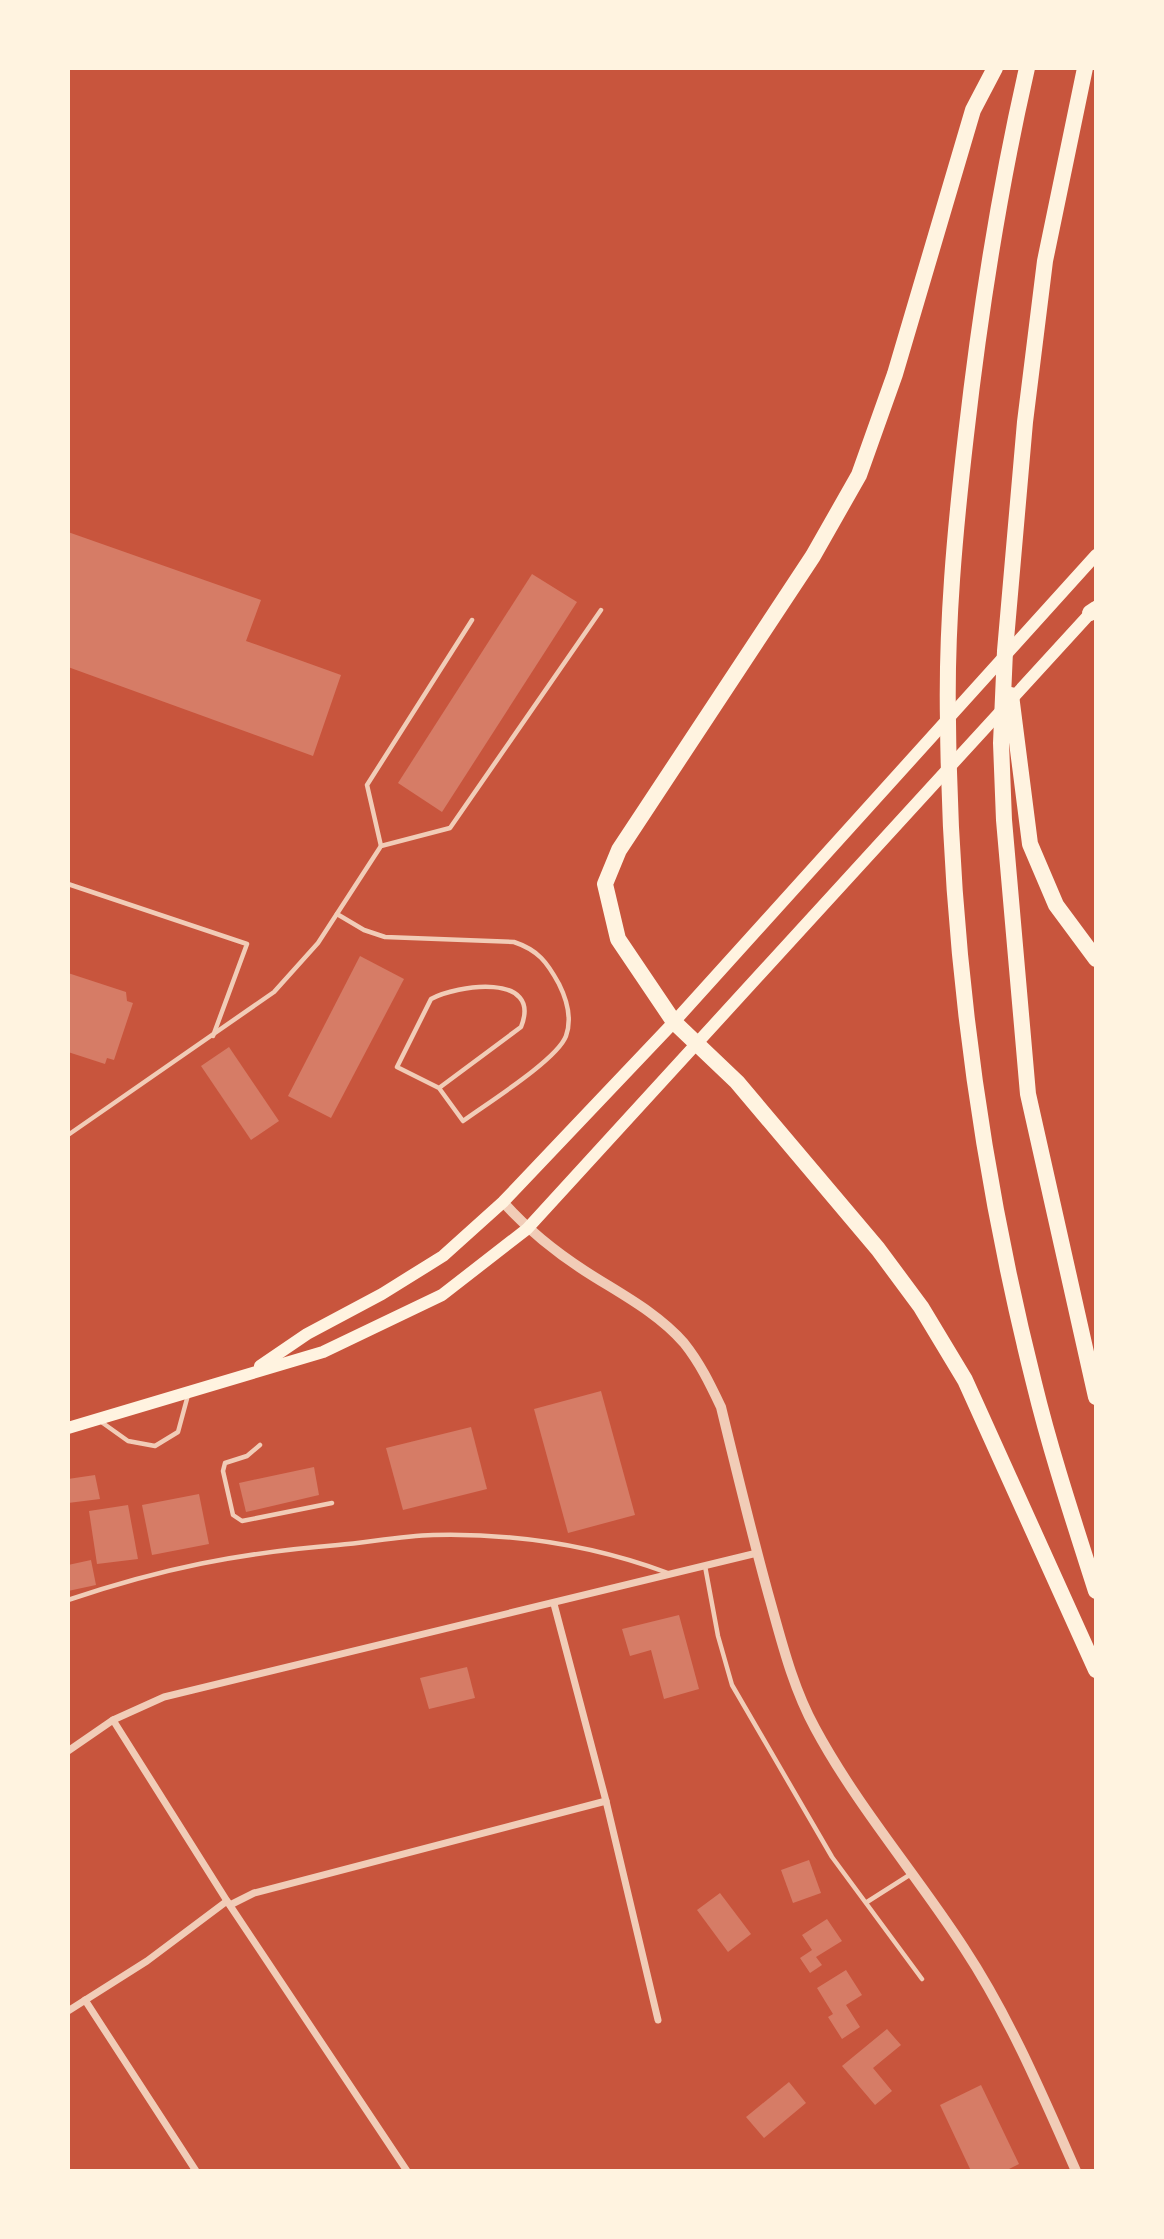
<svg xmlns="http://www.w3.org/2000/svg" width="1164" height="2239" font-family="'IBM Plex Serif',serif">
	<style>
		.building { fill: #d67c66 }
		.lines { fill: none; stroke-linecap: round; stroke-linejoin: round }
		.service { stroke: #f1ccb7; stroke-width: 4.5 }
		.minor { stroke: #f1ccb7; stroke-width: 7 }
		.tertiary { stroke: #f1ccb7; stroke-width: 10 }
		.primary { stroke: #fff3e0; stroke-width: 12 }
		.motorway { stroke: #fff3e0; stroke-width: 16 }
	</style>
	<rect width="100%" height="100%" fill="#c8553d"/>
	<g class="building">
		<path d="M68,532L261,600L246,641L341,675L313,756L68,667Z"/>
		<path d="M532,574L577,602L442,812L398,783Z"/>
		<path d="M360,956L404,979L331,1118L288,1096Z"/>
		<path d="M68,973L126,992L127,1001L133,1003L114,1060L107,1058L105,1064L68,1052Z"/>
		<path d="M229,1047L279,1121L251,1140L201,1066Z"/>
		<path d="M601,1391L635,1515L568,1533L534,1409Z"/>
		<path d="M471,1427L487,1489L403,1510L386,1448Z"/>
		<path d="M314,1467L319,1495L246,1512L239,1483Z"/>
		<path d="M95,1475L100,1499L68,1503V1479Z"/>
		<path d="M199,1494L209,1544L152,1555L142,1505Z"/>
		<path d="M128,1505L138,1559L97,1564L89,1511Z"/>
		<path d="M91,1560L96,1585L68,1591V1565Z"/>
		<path d="M679,1615L699,1689L664,1699L651,1650L630,1656L622,1629Z"/>
		<path d="M467,1667L475,1698L429,1709L420,1678Z"/>
		<path d="M809,1860L821,1893L793,1903L781,1870Z"/>
		<path d="M720,1893L751,1934L728,1952L697,1910Z"/>
		<path d="M827,1919L842,1941L816,1957L822,1965L810,1973L800,1958L812,1950L802,1935Z"/>
		<path d="M846,1970L862,1995L846,2005L860,2027L842,2039L828,2017L833,2014L817,1988Z"/>
		<path d="M887,2029L901,2045L873,2068L892,2091L875,2105L842,2066Z"/>
		<path d="M789,2082L806,2103L764,2138L746,2117Z"/>
		<path d="M981,2085L1019,2164L1005,2171H971L940,2105Z"/>
	</g>
	<g class="lines">
		<g class="service">
			<path d="M381,846L367,785L472,620"/>
			<path d="M68,884L247,944L213,1036"/>
			<path d="M337,914L364,930L385,937L514,942C538,950 547,962 559,984C567,1000 572,1019 566,1036C557,1060 486,1104 463,1121L439,1088L521,1027C543,972 456,985 431,999L397,1067L439,1088"/>
			<path d="M68,1135L274,992L318,943L381,846L450,828L601,610"/>
			<path d="M100,1421L128,1441L155,1446L178,1432L188,1395"/>
			<path d="M260,1445L247,1456L225,1463L223,1471L233,1515L242,1521L332,1503"/>
			<path d="M705,1566L718,1636L732,1685L832,1857L922,1979"/>
			<path d="M68,1600C163,1568 239,1553 338,1545C370,1542 402,1536 433,1535C513,1533 593,1545 668,1573"/>
			<path d="M867,1902L911,1874"/>
		</g>
		<g class="minor">
			<path d="M554,1604L606,1801L658,2020"/>
			<path d="M113,1720L227,1901L407,2171"/>
			<path d="M68,1751L113,1720L164,1697L757,1553"/>
			<path d="M230,1905L254,1893L606,1801"/>
			<path d="M85,2000L196,2171"/>
			<path d="M68,2011L147,1961L227,1901"/>
		</g>
		<path class="tertiary" d="M503,1202C527,1229 554,1251 585,1271C619,1293 657,1312 684,1343C700,1363 710,1384 721,1407C736,1469 751,1531 768,1593C781,1639 792,1686 815,1728C857,1806 916,1874 964,1948C1010,2018 1042,2094 1076,2171"/>
		<g class="primary">
			<path d="M260,1366L307,1334L382,1294L443,1256L503,1202L674,1022L1096,555"/>
			<path d="M68,1428L323,1352L442,1295L527,1229L1096,607"/>
		</g>
		<g class="motorway">
			<path d="M995,68L973,110L895,374L859,475L813,556L619,850L605,884L618,939L674,1022L737,1082L878,1249L921,1307L965,1380L1096,1670"/>
			<path d="M1027,68C999,190 980,312 966,435C955,530 946,626 948,722C950,943 980,1168 1034,1383C1051,1453 1074,1522 1096,1591"/>
			<path d="M1085,68L1045,261L1025,422L1005,651L1001,743L1004,820L1028,1094L1096,1397"/>
			<path d="M1090,613L1096,609"/>
			<path d="M1011,695L1030,844L1056,905L1096,959"/>
		</g>
	</g>
	<rect width="1164" height="2239" fill="none" stroke="#fff3e0" stroke-width="140"/>
</svg>
